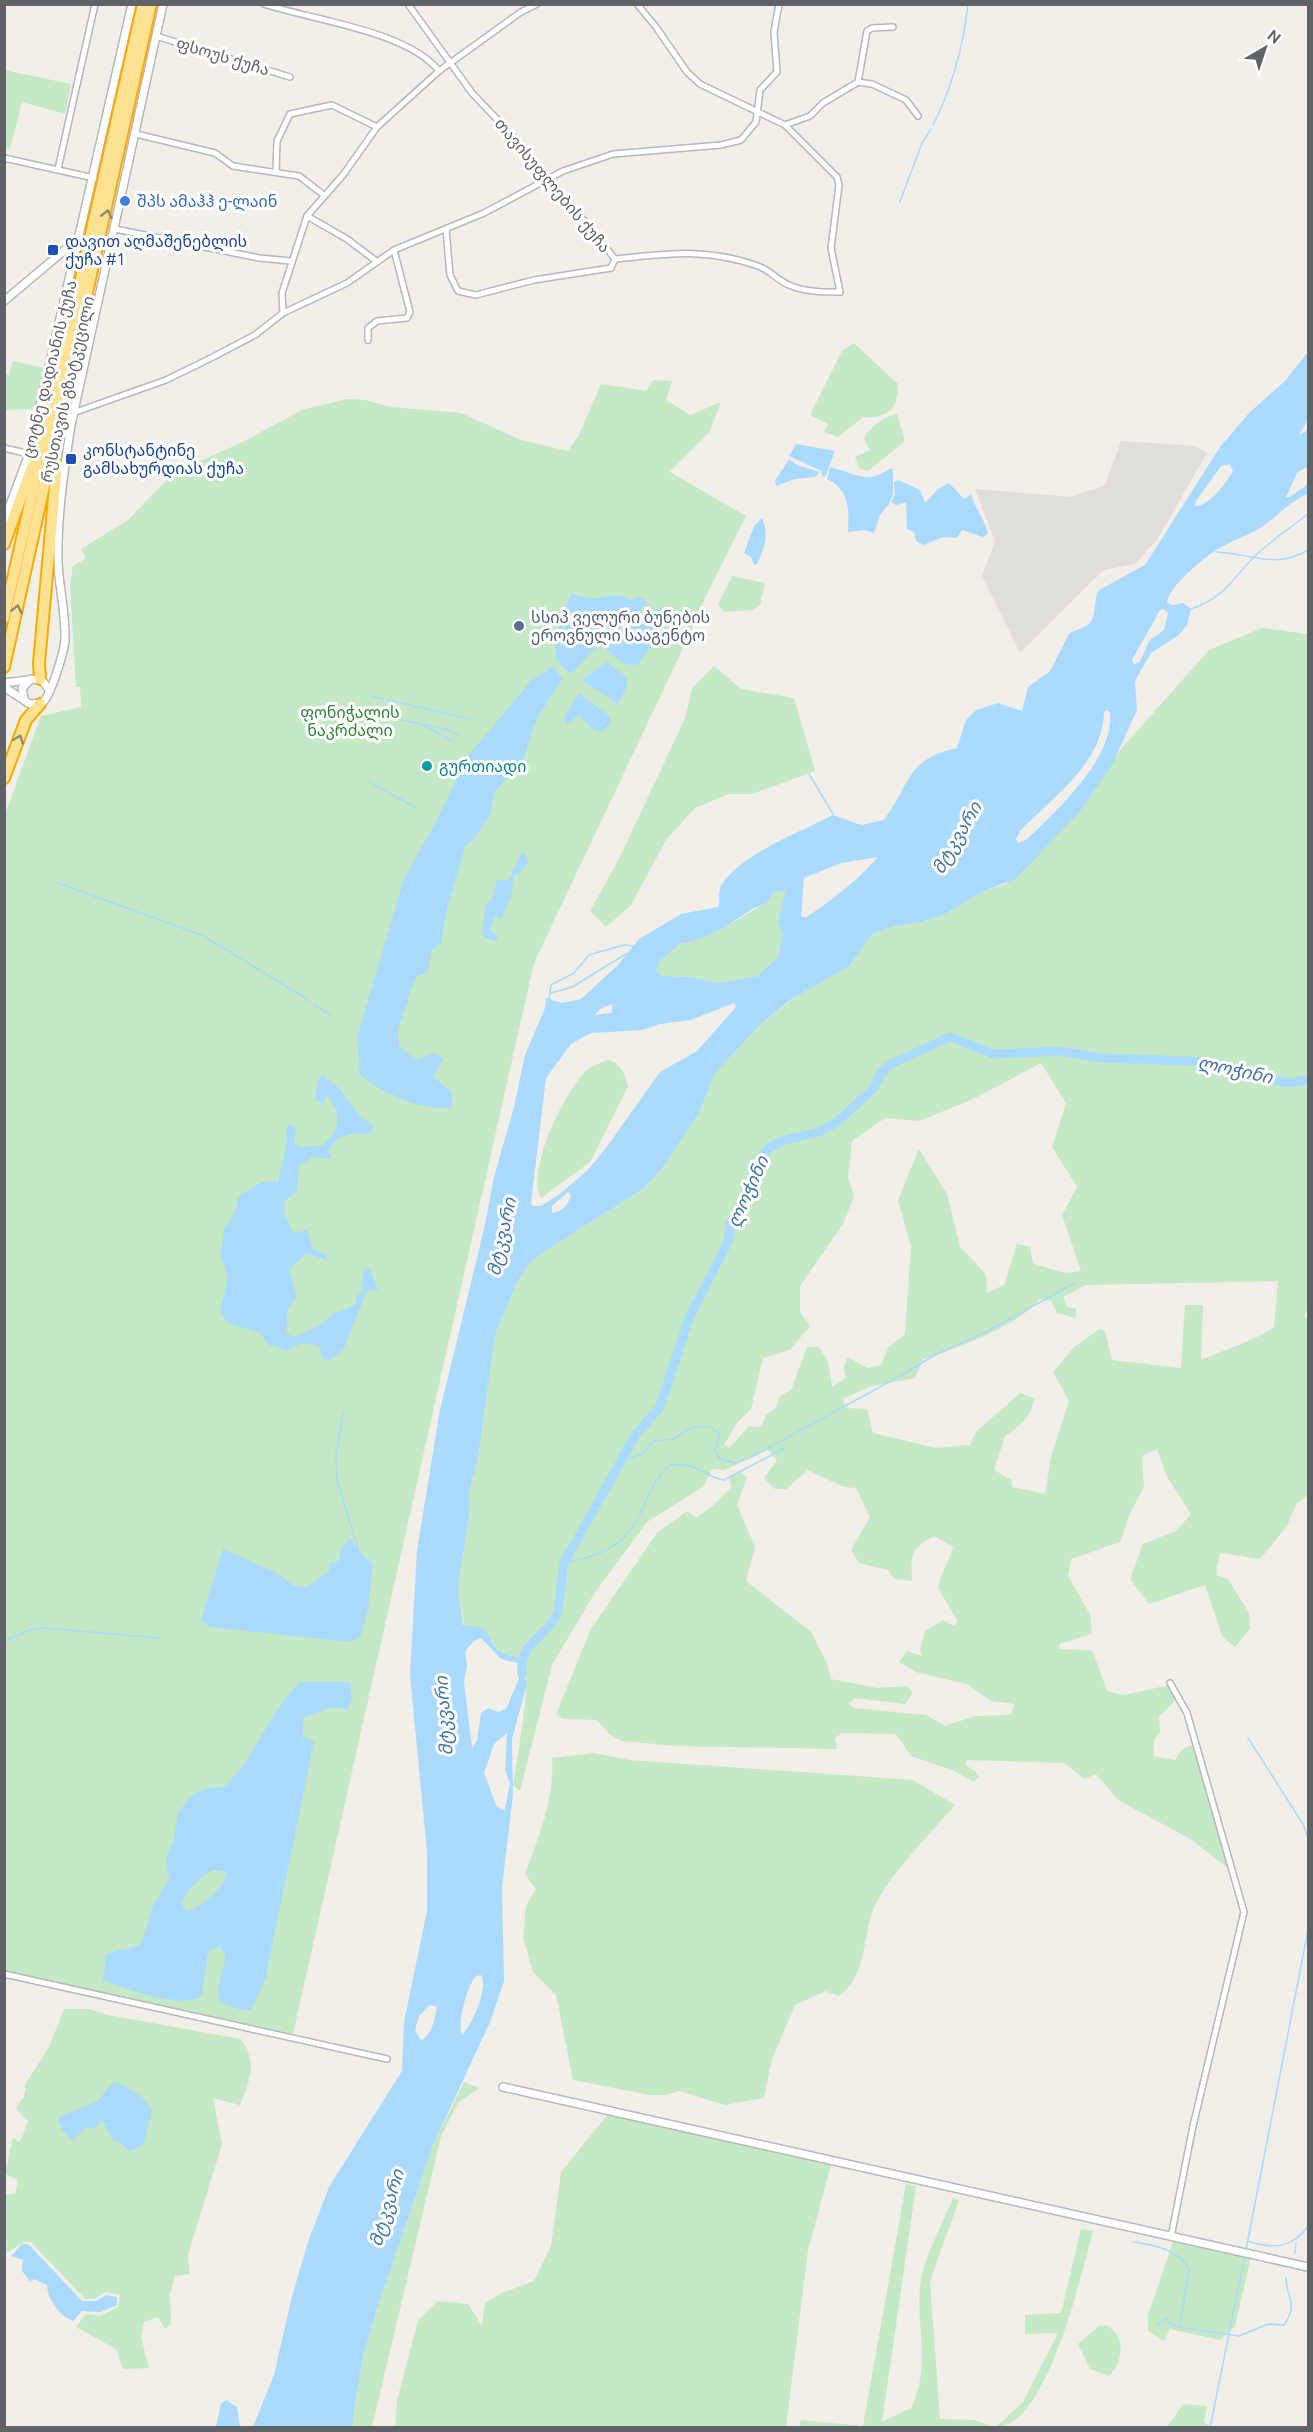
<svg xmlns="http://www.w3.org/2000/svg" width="1313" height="2432" font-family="Ubuntu,'Noto Sans Georgian',sans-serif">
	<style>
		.industrial { fill: #e0deda }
		.green { fill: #c5e8c5; fill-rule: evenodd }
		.water { fill: #aadaff; fill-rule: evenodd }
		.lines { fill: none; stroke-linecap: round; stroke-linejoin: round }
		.stream { stroke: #aadaff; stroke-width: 1.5 }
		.river { stroke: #aadaff; stroke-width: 9 }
		.minor-casing { stroke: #b5b8bc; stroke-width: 8 }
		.tertiary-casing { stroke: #b5b8bc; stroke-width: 10 }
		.motorway-casing { stroke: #f9ab00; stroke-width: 14 }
		.minor { stroke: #fff; stroke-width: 5 }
		.tertiary { stroke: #fff; stroke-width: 7 }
		.motorway { stroke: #fde293; stroke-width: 10 }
		.oneway { stroke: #8e8975 }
		.shop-dot { fill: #3f7fe0; stroke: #fff; stroke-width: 2 }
		.transit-dot { fill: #1a4fb4; stroke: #fff; stroke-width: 2 }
		.service-dot { fill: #5c6f8a; stroke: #fff; stroke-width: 2 }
		.culture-dot { fill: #0f9aa8; stroke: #fff; stroke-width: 2 }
		.labels { text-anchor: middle; stroke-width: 6; stroke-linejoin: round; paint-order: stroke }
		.street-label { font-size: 16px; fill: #5f6368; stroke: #fff }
		.shop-label { font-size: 16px; fill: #366cbe; stroke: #fff; text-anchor: start }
		.transit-label { font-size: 16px; fill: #164399; stroke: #fff; text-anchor: start }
		.service-label { font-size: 16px; fill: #4e5e75; stroke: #fff; text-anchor: start }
		.park-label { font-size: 16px; fill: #348238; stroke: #fff }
		.culture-label { font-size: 16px; fill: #0d838f; stroke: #fff; text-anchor: start }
		.water-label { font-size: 18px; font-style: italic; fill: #4174aa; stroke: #fff }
	</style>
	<rect width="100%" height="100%" fill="#f1efe8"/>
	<path class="industrial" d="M1121,441L1196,446L1207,453L1157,540L1135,564L1104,570L1020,653L982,576L995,541L975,489L1071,497L1105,485Z"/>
	<g class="green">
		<path d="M4,70L71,84L65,114L22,102L10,149L5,147Z"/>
		<path d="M854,343L898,384C899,409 887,419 863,417L838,437L824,432L828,424L810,415L842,351Z"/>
		<path d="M13,361L44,368L35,409L5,410V374L9,375Z"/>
		<path d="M653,380L672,381L666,400L690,415L721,402L710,431L670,472L746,516L699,610L695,623L534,963L293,2034L5,1971L4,817L41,716L81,707L80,687H76L70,585L73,566L86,558L81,549L128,520L166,481L193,464L243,442L302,410L347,399L365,400L390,407L461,413L521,440L568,451L579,435L601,384L646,391Z"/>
		<path d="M897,414L905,441L868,471L859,468L855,457L870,450L864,438C870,426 884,417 897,414Z"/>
		<path d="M732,576L765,583L760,605L753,610L724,612L718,605Z"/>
		<path d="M1262,628L1308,634V1308L1304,1317L1308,1318V1495L1296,1504L1287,1526L1260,1559L1220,1553L1216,1575L1228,1579L1249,1613L1250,1629L1235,1647L1222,1636L1205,1585L1149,1604L1130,1579L1143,1544L1176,1531L1191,1514L1167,1477L1157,1449L1142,1456L1144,1487L1131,1511L1120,1542L1071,1559L1068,1576L1090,1614L1092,1634L1059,1644L1060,1649L1089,1650L1093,1652L1107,1691L1123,1695L1170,1685L1175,1701L1159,1717L1160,1732L1154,1739V1756L1175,1760L1182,1749L1193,1745L1229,1869L1192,1840L1118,1800L1096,1774L1084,1779L1064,1763L966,1760V1765L976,1772L979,1777L974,1782L954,1771L911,1756L896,1734L842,1733L835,1738L837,1749L677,1746L622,1741L609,1734L597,1720L563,1719L556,1714L591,1629L657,1533L687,1511L696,1518L714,1505L731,1487L729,1476L739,1471L747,1477L737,1505L755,1547L746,1581L811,1632L827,1663L831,1679L877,1688L907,1686L913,1692L905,1704L855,1698L849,1703L853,1708L926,1715L945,1726L975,1716L1011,1715L1015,1704L991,1701L967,1684L916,1672L899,1662L907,1651L922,1656L920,1650L925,1631L943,1620L954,1626L958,1622L938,1588C941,1573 949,1561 953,1547L934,1536C910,1549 911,1554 912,1581L894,1579L888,1570L859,1563L851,1550L870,1517L856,1488L844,1487L808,1470L786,1489H775L764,1478L777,1460L768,1450L724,1470L712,1469L704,1486L647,1522L596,1591L552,1665L520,1791L513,1785C516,1765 532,1678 524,1665C519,1656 510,1655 500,1653C489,1637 485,1626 464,1625L458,1591L460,1575L469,1515V1493L478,1458L495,1335L517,1282L530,1263L541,1254L644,1188L661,1170L699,1113L715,1073L761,1024L804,990L849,966L873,934L894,926L918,923L945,914L982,892L1006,884L1096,787L1121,749L1209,650ZM1041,1063L1066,1103L1052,1147L1077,1187L1062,1215L1081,1271L1066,1273L1033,1264L1030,1247L1017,1244L1004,1285L987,1293L986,1274L960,1247L947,1194L919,1149L898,1200L911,1247L905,1334L888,1348L881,1365L868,1368L847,1357L844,1368L846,1378L832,1387L828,1361L819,1347H807L791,1390L780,1396L776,1408L766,1415L761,1427L749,1426L729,1448L724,1445L737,1423L751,1409L763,1358L790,1350L810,1326L800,1312V1286L843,1224L854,1197L848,1177L852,1141L885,1118L919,1121L971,1100ZM1278,1281L1274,1327C1253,1342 1225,1349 1201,1360L1203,1305H1185L1181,1368L1112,1360L1105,1331L1100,1329L1074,1347L1053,1372L1069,1401L1051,1457L1045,1494L1012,1487V1480L994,1470L1005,1436C1020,1427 1032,1416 1034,1398L1020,1393L976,1432L970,1445L936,1448L873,1433L867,1409L845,1408L843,1399L869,1387L915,1378L923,1359C956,1349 1018,1326 1040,1299L1051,1301L1057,1313L1076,1318V1309L1067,1307L1063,1297L1086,1285Z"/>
		<path d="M714,666L741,689L794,698L815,771L752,794H729L695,808L666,840L631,905L606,927L590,911L619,859L686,716L692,688Z"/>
		<path d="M786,891L783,934L778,957L757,976L718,983L691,977L663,976L656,971L655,967C662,959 670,951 679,945C686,940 694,941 701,938C715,933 771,903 775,892Z"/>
		<path d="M608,1060C622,1063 624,1074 628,1086L590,1162L541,1198C526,1169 565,1091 587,1070C593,1065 601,1063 608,1060Z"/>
		<path d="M594,1753L629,1760L913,1780L955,1805C933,1831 884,1880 873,1910C862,1939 867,1978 838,1996L826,1991L795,2005L772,2059L764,2098L725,2105L679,2091L666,2095H650L573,2080L556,1995L533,1972L523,1938L526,1906L536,1889L525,1874C539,1836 555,1798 552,1758Z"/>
		<path d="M64,2009H89L108,2015L241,2039C258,2064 250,2079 240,2105L213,2098L222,2144L188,2255L190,2274L175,2276L170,2294L171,2324L165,2329L158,2317L144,2322L141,2337L149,2368L123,2369L116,2349L76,2327L86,2314L100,2316L118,2307L120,2295L105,2292L94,2299H85L31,2242H24L7,2253L4,2195L15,2194L18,2180L5,2174L13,2138L20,2142L28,2122L16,2108L24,2097L26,2083L49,2047Z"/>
		<path d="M464,2082L479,2088L458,2103L441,2136L372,2427L352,2428L363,2356L377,2309L433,2145Z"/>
		<path d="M609,2113L831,2165L808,2250L786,2427L395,2428L397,2400L418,2321L437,2301L468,2304L482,2326L485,2303L502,2293L534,2281L551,2246L561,2172Z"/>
		<path d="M906,2184L916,2186L882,2422L911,2408C933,2361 914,2326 921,2280C923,2261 945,2218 953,2198L959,2200L930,2281L940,2419L975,2420L992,2427H799L801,2420L863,2426Z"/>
		<path d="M1081,2229L1093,2231C1082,2271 1047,2428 996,2427L1023,2402L1058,2333L1025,2334V2315L1061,2313Z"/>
		<path d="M1173,2242L1251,2257L1235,2326L1220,2340L1170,2329L1164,2341L1148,2331V2315Z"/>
		<path d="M1106,2325C1126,2336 1124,2361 1109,2376L1090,2369L1078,2344L1099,2326Z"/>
		<path d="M1183,2404L1207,2406L1204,2422L1211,2427H1167Z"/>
	</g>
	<g class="water">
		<path d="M1308,352V420L1299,435L1308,430V466L1297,473L1286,497H1290L1308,484V494C1289,501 1276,518 1259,529C1248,535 1236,539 1225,545C1210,552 1167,587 1167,603L1173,605L1183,603L1191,609L1187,625L1179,635L1151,653L1137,677L1135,683L1137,710L1113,763L1081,810L1030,864L1015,879L982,892L945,914L918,923L894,926L873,934L849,966L790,1000L761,1024L715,1073L699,1113L661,1170L644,1188L541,1254L530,1263L517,1282L495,1335L478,1458L469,1493V1515L460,1575L458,1591L463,1625C495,1628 481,1630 498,1650C503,1655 514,1655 520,1659L527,1684L512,1739L513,1795L502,1887L504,1981L490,2022L433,2145L377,2309L363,2356L352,2427H253L274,2375L291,2300L308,2242L329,2187L402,2071L404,2022L427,1911V1852L410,1675L417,1550L440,1410L485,1225L494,1177L514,1107L525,1055L545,1008L546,998L562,1003L581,999L618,965L639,939L681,914L718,907C721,899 717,891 722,884C743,853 800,832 833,815L861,825L884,820C911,783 906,759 957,748L966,720L976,710L998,703L1022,711L1028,687L1050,671L1069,634C1074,630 1081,629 1086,626C1099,619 1092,600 1099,590L1145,565L1220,447L1250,412L1285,381ZM1230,464L1233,471C1226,483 1210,506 1195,506L1196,501L1221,466ZM1164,609L1168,613L1164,630L1149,641L1140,662L1134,664L1132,660L1160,610ZM1107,710L1110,713C1115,757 1056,812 1026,840L1018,843L1016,839L1020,831C1053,797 1103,763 1104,712ZM878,857C858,880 831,901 805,918L801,916L804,878L841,863ZM786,891L778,922L783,934L778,957L757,976L718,983L691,977L663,976L656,971L660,961L680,944L700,939L725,927L752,909L766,903L775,892ZM734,1003L736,1007L697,1051L660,1072L606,1148L587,1171L557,1196L541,1206H533L531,1202L546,1078L571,1044L591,1033L643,1030L660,1024L691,1020ZM612,1004V1013L595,1015L600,1009ZM568,1192L571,1195C569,1204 561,1213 552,1213V1206ZM481,1638L501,1659L518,1663L519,1679L506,1709L498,1712L488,1708L481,1713L477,1741L472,1748L464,1682L467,1665L465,1651L474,1641ZM507,1733L505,1770L510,1783L505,1809L502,1810L496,1805L484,1773L494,1744ZM481,1975C489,1987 472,2025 462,2035C457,2022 467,1986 476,1976ZM430,2005L437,2007C435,2019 432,2035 421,2040L415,2030L419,2016Z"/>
		<path d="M796,444L835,451L825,477L822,476L821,471L789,456Z"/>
		<path d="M789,459L797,465L820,472L815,477L795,479L776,486L775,481Z"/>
		<path d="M830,467C857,474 866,485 891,468L893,470V494L889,504L880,515L874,533L864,530L848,532C849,510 850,490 827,479Z"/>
		<path d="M898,480L920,490L925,503L938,489L949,483L964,499L971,494C975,509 985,519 988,534L983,537L962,530L957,538L943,537L923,545L916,541L914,532L907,529L906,502L896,505L891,502L895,495L894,482Z"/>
		<path d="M762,518C769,534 765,549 757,564L754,565L751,557L744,553L754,526Z"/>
		<path d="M571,594C577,595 585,598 591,598C608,598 612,591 631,600L637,597L646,599L648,603L587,656L573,672H568L556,660L555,638Z"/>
		<path d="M664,607C668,626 649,650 637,665L624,664L606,650L648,612Z"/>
		<path d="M607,662L627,678V686L618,704L585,683L584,678Z"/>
		<path d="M553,666L562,679L536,720L523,761L494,793L491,813L484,824L475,838L465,847L447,909L441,943L432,950L427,973L416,976L398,1030L399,1047L417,1060L434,1053L444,1058L433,1077L452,1092V1108C416,1109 388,1096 360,1075L357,1038L404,878L437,820L467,757L531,681Z"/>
		<path d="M579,693L609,716L611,723L602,732L592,729L579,715L566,725L564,717Z"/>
		<path d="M524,852L528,862L518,875H514L511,896L502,918L494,917L490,929L498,938L495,941L484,937L482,931L486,904L492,899L497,880H509L520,855Z"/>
		<path d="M322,1075L339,1088L361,1118L374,1125L370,1134C354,1132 337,1134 329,1150L332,1159L313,1157L299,1166L297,1191L285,1200L284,1212L293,1233L307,1230L313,1249L326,1255L327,1260L306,1253L289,1270L297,1297L288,1308L286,1333L294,1337L322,1324L334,1313L355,1305L357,1296L364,1290L361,1283L365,1268L370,1269L378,1290L367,1291L344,1348L332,1359L323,1360L320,1348C307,1340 300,1343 288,1351L267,1344L261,1333L228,1323L220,1311C224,1292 233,1274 220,1257L225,1228L235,1212L239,1196L261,1182L278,1181C282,1161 289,1148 286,1127L290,1125L296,1128L294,1144L302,1147L324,1145C341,1128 342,1118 329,1097L326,1096L323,1104L315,1100L318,1080Z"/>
		<path d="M350,1538L360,1552L373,1563L368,1609L360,1638L348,1642L209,1627L201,1620L223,1549L277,1573L294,1586L306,1587L329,1571L330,1562H338L341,1548Z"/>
		<path d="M300,1682H350L352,1698L348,1710L333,1707L303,1718V1736L314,1742L265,1980L251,2010H241L220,2002L218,1989L226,1956L219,1946L208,1952L202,1996C182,2010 126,1989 103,1980L106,1954L141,1945L153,1906L169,1879L166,1859L174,1838L178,1813L190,1797L206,1788L224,1787C256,1756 269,1713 300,1682ZM214,1870L224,1871L227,1874C220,1891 204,1906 186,1911L181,1903C189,1890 199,1876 214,1870Z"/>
		<path d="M114,2082C129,2087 144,2096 152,2110L144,2144L130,2152L121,2143L114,2142L102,2120L96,2128L86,2127L73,2141L62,2130L58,2117L96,2102Z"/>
		<path d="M22,2244H28L82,2301H96L106,2295L117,2297V2305L101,2312L82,2311L73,2321C59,2315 48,2301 47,2285L35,2279L30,2281L22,2271L23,2260L11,2256Z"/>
		<path d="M226,2400L237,2407L240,2427H216L221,2404Z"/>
	</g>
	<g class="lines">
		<g class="stream">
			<path d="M933,125C953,86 963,48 968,4"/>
			<path d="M900,202L922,143L931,129"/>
			<path d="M1216,552C1251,553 1275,570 1308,550"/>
			<path d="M1191,609C1226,597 1232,578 1257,554C1273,539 1292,527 1308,514"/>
			<path d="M370,696L470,719"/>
			<path d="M337,707L421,724L454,742"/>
			<path d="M422,724L446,729L458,735"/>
			<path d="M809,774L833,814"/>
			<path d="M369,782L415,807"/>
			<path d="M58,883L204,936L310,1001"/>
			<path d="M551,993L572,987L626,954"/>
			<path d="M549,999L551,985L574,973L589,955L624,945L634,946"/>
			<path d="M314,1005L330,1015"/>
			<path d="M344,1410L336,1454L337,1480L358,1549"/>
			<path d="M622,1460L640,1455L654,1441L673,1439L691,1428L709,1426L720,1434L715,1450L720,1459L735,1463L751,1457L902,1375L933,1356L986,1332L1075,1283"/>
			<path d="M564,1563C603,1555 626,1547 643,1508C650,1492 656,1477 670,1465C698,1461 703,1477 724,1480L785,1448"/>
			<path d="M4,1641L30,1630L43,1628L160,1638"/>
			<path d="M1248,1738L1303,1824L1308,1838"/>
			<path d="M1133,2242C1153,2244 1183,2251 1189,2271L1180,2325"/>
			<path d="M1250,2242C1274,2249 1293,2248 1308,2226"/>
			<path d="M1246,2250L1308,1930"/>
			<path d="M1295,2254L1296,2243"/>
			<path d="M1157,2325L1166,2318L1170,2324L1179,2327L1239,2336L1268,2324L1284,2325C1299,2303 1287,2301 1286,2278"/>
			<path d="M1210,2428L1245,2255"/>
		</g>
		<path class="river" d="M522,1673V1661L527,1649L551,1624L558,1612L564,1563L636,1434L660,1407L689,1318L728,1242L731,1222L751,1189L761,1157L769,1148L782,1141L818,1132L836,1123L874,1088L881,1073L891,1064L950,1037L994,1054L1060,1051L1101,1058L1191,1061L1224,1065L1249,1074L1266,1075L1272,1080L1288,1083L1308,1080"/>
		<g class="minor-casing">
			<g id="minor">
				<path d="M264,4C312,20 408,31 439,71"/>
				<path d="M408,4L472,93L512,135L545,179L578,213L615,259"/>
				<path d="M156,36L290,77"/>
				<path d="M858,82L867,31L872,28L893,27"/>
				<path d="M785,125L810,116L823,103L858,82L872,84L906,100L918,116"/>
				<path d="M136,134L215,153L233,166L299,176L324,195"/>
				<path d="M4,158L94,178"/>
				<path d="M58,169L95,4"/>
				<path d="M276,171L277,141L290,114L332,105L377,127"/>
				<path d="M307,216L347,239L376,261"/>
				<path d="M115,229L259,258L291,261"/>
				<path d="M446,229L450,275L458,291L476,295L534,280L611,268L615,259"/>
				<path d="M615,259C668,254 705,247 758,266C770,270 778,281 789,285C804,292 824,292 840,292L831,248L839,185L837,177L785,125L700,84L687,72L656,27L637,4"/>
				<path d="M283,313L282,293L307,216L343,175L377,127L439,71L521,12L537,4"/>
				<path d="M368,340V328L377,321L407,318L410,312L394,250"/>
				<path d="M73,413L166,380L207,360L255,335L283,313L347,283L394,250L484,213L563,171L613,154L721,145L741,140L756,122L760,90L777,72L774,32L779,4"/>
				<path d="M4,448L29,454"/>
				<path d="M1170,1683L1187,1713L1244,1912L1193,2126L1171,2237"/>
				<path d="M4,1974L387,2059"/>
			</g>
		</g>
		<g class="tertiary-casing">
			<g id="tertiary">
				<path d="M4,301L66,249L79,247"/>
				<path d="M4,521L29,454L132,4"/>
				<path d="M4,683L28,680"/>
				<path d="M4,687L30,704L42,703C51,696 64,652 65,640C66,614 59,588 58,562C57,516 64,470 71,425L163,4"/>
				<path d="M24,698L22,688L31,679L42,680L49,690"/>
				<path d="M503,2087L1308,2267"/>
			</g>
		</g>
		<g class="motorway-casing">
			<g id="motorway">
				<path d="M4,544L35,459"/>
				<path d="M4,618L143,4"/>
				<path d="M4,667L151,4"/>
				<path d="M40,679L39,663L57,464"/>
				<path d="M4,778L26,720L40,704"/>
			</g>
		</g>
		<use href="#minor" class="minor"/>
		<use href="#tertiary" class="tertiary"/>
		<use href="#motorway" class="motorway"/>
	</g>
	<defs><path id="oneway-chevron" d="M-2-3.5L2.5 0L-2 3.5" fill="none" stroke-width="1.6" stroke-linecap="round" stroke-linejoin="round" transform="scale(1.5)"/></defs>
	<g class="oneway">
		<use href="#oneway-chevron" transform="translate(107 214) rotate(-77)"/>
		<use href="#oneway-chevron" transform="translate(17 609) rotate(-78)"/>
		<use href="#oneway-chevron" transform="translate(19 739) rotate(-69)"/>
	</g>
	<circle class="shop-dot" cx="125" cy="201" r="6"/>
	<g class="transit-dot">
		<rect x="47" y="244" width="12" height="12" rx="3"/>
		<rect x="65" y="453" width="12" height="12" rx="3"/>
	</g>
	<circle class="service-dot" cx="519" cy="626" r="6"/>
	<circle class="culture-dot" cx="427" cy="766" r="6"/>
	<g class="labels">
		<g class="street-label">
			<text transform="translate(223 56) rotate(17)" y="6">ფსოუს ქუჩა</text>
			<text transform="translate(553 185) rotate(50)" y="6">თავისუფლების ქუჩა</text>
			<text transform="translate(49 369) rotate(-76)" y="6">ცოტნე დადიანის ქუჩა</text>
			<text transform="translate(67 389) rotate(-77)" y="6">რუსთავის გზატკეცილი</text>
		</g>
		<g class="shop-label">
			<text x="137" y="207">შპს ამაჰჰ ე-ლაინ</text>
		</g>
		<g class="transit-label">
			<text x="65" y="247">დავით აღმაშენებლის<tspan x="65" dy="18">ქუჩა #1</tspan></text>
			<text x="83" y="456">კონსტანტინე<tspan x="83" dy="18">გამსახურდიას ქუჩა</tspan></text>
		</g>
		<g class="service-label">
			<text x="531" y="623">სსიპ ველური ბუნების<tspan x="531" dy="18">ეროვნული სააგენტო</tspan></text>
		</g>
		<g class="park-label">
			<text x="350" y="718">ფონიჭალის<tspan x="350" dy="18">ნაკრძალი</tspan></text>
		</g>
		<g class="culture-label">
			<text x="439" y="772">გურთიადი</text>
		</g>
		<g class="water-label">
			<text transform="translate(957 838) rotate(-60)" y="6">მტკვარი</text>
			<text transform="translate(1235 1070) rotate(12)" y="6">ლოჭინი</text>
			<text transform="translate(748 1192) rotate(-66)" y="6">ლოჭინი</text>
			<text transform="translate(502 1237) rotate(-78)" y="6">მტკვარი</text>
			<text transform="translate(444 1716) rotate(-94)" y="6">მტკვარი</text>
			<text transform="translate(387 2208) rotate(-73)" y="6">მტკვარი</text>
		</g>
	</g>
	<rect width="1313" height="2432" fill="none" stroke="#5f6368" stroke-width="12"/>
	<g transform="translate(1265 48) rotate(39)" stroke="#ffffff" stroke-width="4.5" paint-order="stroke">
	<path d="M0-4.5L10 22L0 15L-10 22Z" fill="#5f6368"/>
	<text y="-9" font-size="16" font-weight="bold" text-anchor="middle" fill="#5f6368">N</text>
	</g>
</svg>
